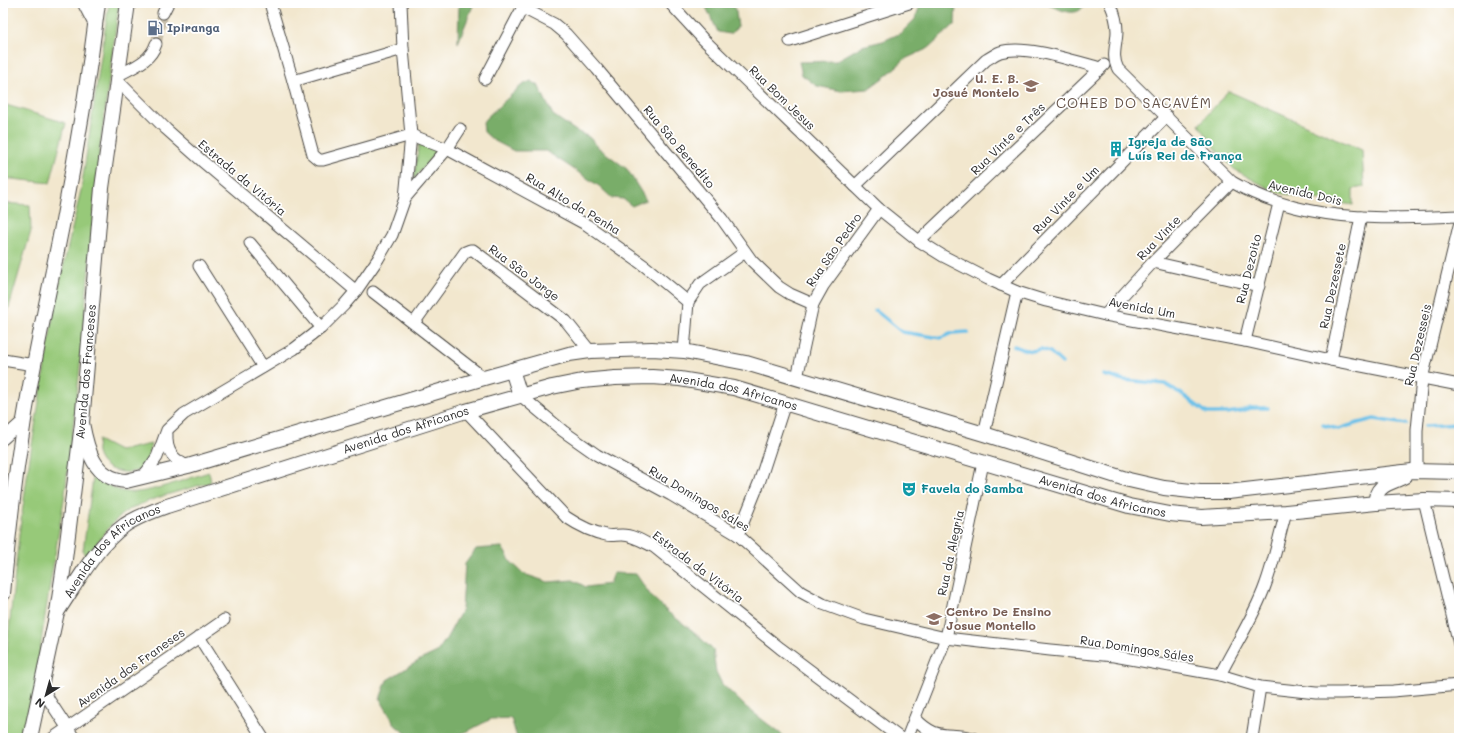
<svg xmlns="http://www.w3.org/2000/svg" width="1462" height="741" font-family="Mali,sans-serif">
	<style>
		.green { fill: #97c979; stroke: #617a52 }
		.forest { fill: #79ad69; stroke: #526c4a }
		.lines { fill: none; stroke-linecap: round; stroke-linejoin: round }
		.stream { stroke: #6cc1e9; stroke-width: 3.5 }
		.minor-tunnel { stroke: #cac1ad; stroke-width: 11; stroke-dasharray: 11 5.5; stroke-linecap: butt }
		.minor-casing { stroke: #494743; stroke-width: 13 }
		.major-casing { stroke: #494743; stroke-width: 16 }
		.minor { stroke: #fff; stroke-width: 11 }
		.major { stroke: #fff; stroke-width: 14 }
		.labels { text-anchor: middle; stroke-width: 3.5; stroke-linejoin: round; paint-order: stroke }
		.service-label { font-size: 12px; font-weight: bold; fill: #4e5e75; stroke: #fff; text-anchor: start }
		.education-label { font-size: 12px; font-weight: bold; fill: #785e54; stroke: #fff; text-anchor: end }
		.street-label { font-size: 12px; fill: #2b2b2b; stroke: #fff }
		.culture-label { font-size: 12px; font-weight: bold; fill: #0d838f; stroke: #fff; text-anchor: start }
		.quarter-label { font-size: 14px; letter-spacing: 1px; fill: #655349; stroke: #fff }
	</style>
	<rect width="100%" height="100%" fill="#fff"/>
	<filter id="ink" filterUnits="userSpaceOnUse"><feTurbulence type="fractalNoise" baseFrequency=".025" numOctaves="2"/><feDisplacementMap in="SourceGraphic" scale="8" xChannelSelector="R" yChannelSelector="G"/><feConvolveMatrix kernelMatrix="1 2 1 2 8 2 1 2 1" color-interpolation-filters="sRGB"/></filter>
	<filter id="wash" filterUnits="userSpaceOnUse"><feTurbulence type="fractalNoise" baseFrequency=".012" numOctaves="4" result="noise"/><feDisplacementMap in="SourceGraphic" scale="16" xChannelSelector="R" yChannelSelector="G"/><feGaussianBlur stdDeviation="0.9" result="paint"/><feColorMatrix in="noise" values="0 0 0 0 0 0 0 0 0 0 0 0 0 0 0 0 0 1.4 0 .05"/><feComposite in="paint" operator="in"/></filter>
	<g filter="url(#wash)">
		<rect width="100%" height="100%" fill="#f2e7ce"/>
		<g class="green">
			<path d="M109,3H119L99,156L79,376L65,493L43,628L34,698L23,738H3L6,658L19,535L29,463L56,298L81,190Z"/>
			<path d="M1228,91L1362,150L1364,187L1353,189V205L1300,197L1276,192L1253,180L1234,169L1221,156L1199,125Z"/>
			<path d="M3,104L66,123L50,183L3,178Z"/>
			<path d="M419,142L438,150L414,179Z"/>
			<path d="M3,203L30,205L31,231L3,328Z"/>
			<path d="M98,440L119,451L151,444L147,460L140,470C125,475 102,472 97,453C96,450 98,444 98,440Z"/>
			<path d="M209,472L211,482C188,489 138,501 121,515C108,527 98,542 87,556L84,554L83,551L93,478C104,480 114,491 127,492C145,495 189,478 209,472Z"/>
		</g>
		<g class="forest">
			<path d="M459,3H474L458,43Z"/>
			<path d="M704,3H732L736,12L738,27L730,34L718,32Z"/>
			<path d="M921,3H956L955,24L929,48L905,59L887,75L868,89L841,91L817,86L802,75L799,62L836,61L862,46L883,41L901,33L915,19Z"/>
			<path d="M1047,3H1087C1085,5 1082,9 1080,10C1071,16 1055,8 1047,3Z"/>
			<path d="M531,81L538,85L553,115L576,131L589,137L599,148L627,169L646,200L632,206L623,199L612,198L599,186L546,151H514L493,140L484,132L483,122L486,118L522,85Z"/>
			<path d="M502,547L511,562L524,574L548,582L573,580L586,587L609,584L613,573L636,574L651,596L669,613L693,631L713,650L716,672L722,684L746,707L786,738H517L511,718L491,719L466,732L443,738L411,737L396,726L380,699L387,680L420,660L437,652L446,639L462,610L465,564L476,549Z"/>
		</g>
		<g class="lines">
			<g class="stream">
				<path d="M875,310L902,332L941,338L952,333L968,332"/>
				<path d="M1014,346L1022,349L1032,351L1041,349L1050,352L1062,363"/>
				<path d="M1103,375L1124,380L1165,384L1180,393L1207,413H1227L1241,411L1251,408H1268"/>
				<path d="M1323,425L1338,429L1358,423L1374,419L1406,424"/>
				<path d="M1425,426L1459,424"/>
			</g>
		</g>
	</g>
	<g filter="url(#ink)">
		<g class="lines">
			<path class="minor-tunnel" d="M156,44L163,13"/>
			<g class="minor-casing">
				<g id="minor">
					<path d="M83,3L95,26"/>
					<path d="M270,3L293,81L313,155L319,160H323L411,135L447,149L587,225L646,267L688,302"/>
					<path d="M401,3L403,49L411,135L405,198"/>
					<path d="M670,3L703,39L879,209L919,241L943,256L988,279L1017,292L1046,301L1105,315L1245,341L1331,360L1459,385"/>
					<path d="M1110,3C1114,12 1117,21 1117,31C1117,44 1111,56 1118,69L1232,182C1270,204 1317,215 1361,217C1393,219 1427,217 1459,216"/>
					<path d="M523,8L554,24L566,34L597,69L722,219L752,261L779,287L790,294L813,304"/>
					<path d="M163,13L168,3"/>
					<path d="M790,41L909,3"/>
					<path d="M117,76C133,67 150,62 156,44"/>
					<path d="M116,79L166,129L202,161L356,291"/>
					<path d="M485,79L525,3"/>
					<path d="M293,81L403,49"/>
					<path d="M855,186L986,60C990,58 995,54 1000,52C1025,44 1074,61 1100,68"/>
					<path d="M919,241L1104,65"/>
					<path d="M250,243L321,328"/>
					<path d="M1153,262L1259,286"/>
					<path d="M199,266L263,367"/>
					<path d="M1001,285L1167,116"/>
					<path d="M373,292L484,378"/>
					<path d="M1105,315L1153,262L1232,182"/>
					<path d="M414,323L465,252L470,250H473L566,321L590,351"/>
					<path d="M1245,341L1279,203"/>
					<path d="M684,351L688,302L700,284L745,252"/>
					<path d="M3,360L34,365"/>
					<path d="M1331,360L1361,217"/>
					<path d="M797,378L813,304L823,286L879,209"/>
					<path d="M520,395L563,431L597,455L671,495L738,535L801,592L823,604L864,619L946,638L1050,650L1114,656L1220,675L1260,687L1316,693H1341L1393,691L1459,685"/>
					<path d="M466,411L566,517C578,525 591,532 606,535C611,536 616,535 622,535C633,535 644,542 654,547L780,648L900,738"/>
					<path d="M167,434C166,451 173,460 188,466"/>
					<path d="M984,434L1017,292"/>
					<path d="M3,439L24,420"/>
					<path d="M1417,471V430L1422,379L1459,226"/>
					<path d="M141,478L148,470L157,457L167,430L184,414L294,349L321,328L344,305L356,291L378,259L392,235L405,198L447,149L460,129"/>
					<path d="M1424,500L1459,644"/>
					<path d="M738,535L759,483L785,403"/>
					<path d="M199,637L263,738"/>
					<path d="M1220,675C1235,645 1254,617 1265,586C1274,562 1279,536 1286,512"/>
					<path d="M42,684L49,700L74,738"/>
					<path d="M915,718C936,741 946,732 973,738"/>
					<path d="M53,738L224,620"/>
					<path d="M907,738L946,638L983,463"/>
					<path d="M1252,738L1260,687"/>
				</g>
			</g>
			<g class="major-casing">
				<g id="major">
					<path d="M512,370L520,395"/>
					<path d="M82,423C87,450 94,479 126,481L188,466L484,378L569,354L590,351L652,349L684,351L746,363L984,434L1129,480L1164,488L1200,492H1228L1412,471L1459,472"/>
					<path d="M1376,503C1374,484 1393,483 1405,476"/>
					<path d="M3,594C8,535 15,477 24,420C35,353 50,287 63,221C77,149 89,76 98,3"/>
					<path id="s1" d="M57,612C77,583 95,547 125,525C137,517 153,511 167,506L466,411L552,387L582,381L615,378L652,377L680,379L734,388L1129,506L1170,514L1201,517L1286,512L1376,503L1424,500L1459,501"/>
					<path id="s2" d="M30,738L57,612L65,559L82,423L102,188L128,3"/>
				</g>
			</g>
			<use href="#minor" class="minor"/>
			<use href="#major" class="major"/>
		</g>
	</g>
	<defs>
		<g id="fuel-bare" transform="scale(1.2)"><path d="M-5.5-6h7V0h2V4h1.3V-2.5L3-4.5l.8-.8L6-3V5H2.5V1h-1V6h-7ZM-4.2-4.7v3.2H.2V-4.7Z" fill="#5c6f8a" stroke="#fff" stroke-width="2.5" paint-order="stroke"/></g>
		<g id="school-bare" transform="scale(1.2)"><path d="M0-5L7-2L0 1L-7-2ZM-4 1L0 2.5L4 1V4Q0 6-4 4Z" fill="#8d6e63" stroke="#fff" stroke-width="2.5" paint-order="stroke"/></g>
		<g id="building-bare" transform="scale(1.2)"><path d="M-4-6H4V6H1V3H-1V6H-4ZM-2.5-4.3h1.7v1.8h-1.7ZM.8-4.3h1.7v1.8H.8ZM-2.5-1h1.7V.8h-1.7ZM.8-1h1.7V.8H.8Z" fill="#0f9aa8" stroke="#fff" stroke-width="2.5" paint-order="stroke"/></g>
		<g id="theatre-bare" transform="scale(1.2)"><path d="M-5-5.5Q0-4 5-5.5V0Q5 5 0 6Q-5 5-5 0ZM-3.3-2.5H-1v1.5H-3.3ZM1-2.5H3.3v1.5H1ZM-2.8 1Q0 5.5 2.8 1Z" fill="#0f9aa8" stroke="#fff" stroke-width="2.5" paint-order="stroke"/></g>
	</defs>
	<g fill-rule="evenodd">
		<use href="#fuel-bare" x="155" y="28"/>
		<use href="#school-bare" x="1031" y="86"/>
		<use href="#building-bare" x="1116" y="149"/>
		<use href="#theatre-bare" x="909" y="489"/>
		<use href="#school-bare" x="934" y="619"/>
	</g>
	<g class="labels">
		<g class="service-label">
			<text x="167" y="32">Ipiranga</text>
		</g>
		<g class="education-label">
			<text x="1019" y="83">U. E. B.<tspan x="1019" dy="14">Josué Montelo</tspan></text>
			<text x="946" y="616" text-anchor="start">Centro De Ensino<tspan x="946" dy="14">Josue Montello</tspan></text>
		</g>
		<g class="street-label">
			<text transform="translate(782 98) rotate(44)" y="4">Rua Bom Jesus</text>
			<text transform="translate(1008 139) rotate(-44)" y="4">Rua Vinte e Três</text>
			<text transform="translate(679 147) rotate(50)" y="4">Rua São Benedito</text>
			<text transform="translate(242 178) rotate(40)" y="4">Estrada da Vitória</text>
			<text transform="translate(1305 193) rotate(13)" y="4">Avenida Dois</text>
			<text transform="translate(1066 200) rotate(-46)" y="4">Rua Vinte e Um</text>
			<text transform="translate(573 204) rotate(31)" y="4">Rua Alto da Penha</text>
			<text transform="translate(1159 238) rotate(-46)" y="4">Rua Vinte</text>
			<text transform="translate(834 250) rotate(-55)" y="4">Rua São Pedro</text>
			<text transform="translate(1249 269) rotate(-76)" y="4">Rua Dezoito</text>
			<text transform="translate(524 273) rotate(37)" y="4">Rua São Jorge</text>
			<text transform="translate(1333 286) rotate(-78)" y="4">Rua Dezessete</text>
			<text transform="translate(1142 308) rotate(11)" y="4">Avenida Um</text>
			<text transform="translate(1418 345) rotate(-77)" y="4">Rua Dezesseis</text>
			<text dy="4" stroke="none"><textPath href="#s2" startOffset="371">Avenida dos Franceses</textPath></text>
			<text dy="4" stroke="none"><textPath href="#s1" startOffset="744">Avenida dos Africanos</textPath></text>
			<text dy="4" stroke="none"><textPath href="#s1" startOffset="408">Avenida dos Africanos</textPath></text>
			<text dy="4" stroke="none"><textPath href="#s1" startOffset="1128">Avenida dos Africanos</textPath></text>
			<text transform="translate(699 499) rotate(31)" y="4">Rua Domingos Sáles</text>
			<text transform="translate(951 553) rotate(-78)" y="4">Rua da Alegria</text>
			<text dy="4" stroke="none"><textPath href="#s1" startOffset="84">Avenida dos Africanos</textPath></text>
			<text transform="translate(698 567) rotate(37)" y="4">Estrada da Vitória</text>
			<text transform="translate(1137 649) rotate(9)" y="4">Rua Domingos Sáles</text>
			<text transform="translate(131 668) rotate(-35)" y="4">Avenida dos Franeses</text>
		</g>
		<g class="culture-label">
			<text x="1128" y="146">Igreja de São<tspan x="1128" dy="14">Luís Rei de França</tspan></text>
			<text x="921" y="493">Favela do Samba</text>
		</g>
		<g class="quarter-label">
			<text x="1134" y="108">COHEB DO SACAVÉM</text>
		</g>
	</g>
	<rect width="1462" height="741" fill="none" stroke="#fff" stroke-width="16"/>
	<g transform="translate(46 695) rotate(217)" stroke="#ffffff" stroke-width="3" paint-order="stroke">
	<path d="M0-3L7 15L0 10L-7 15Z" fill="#2b2b2b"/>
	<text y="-6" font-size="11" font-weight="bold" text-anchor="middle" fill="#2b2b2b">N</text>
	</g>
</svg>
